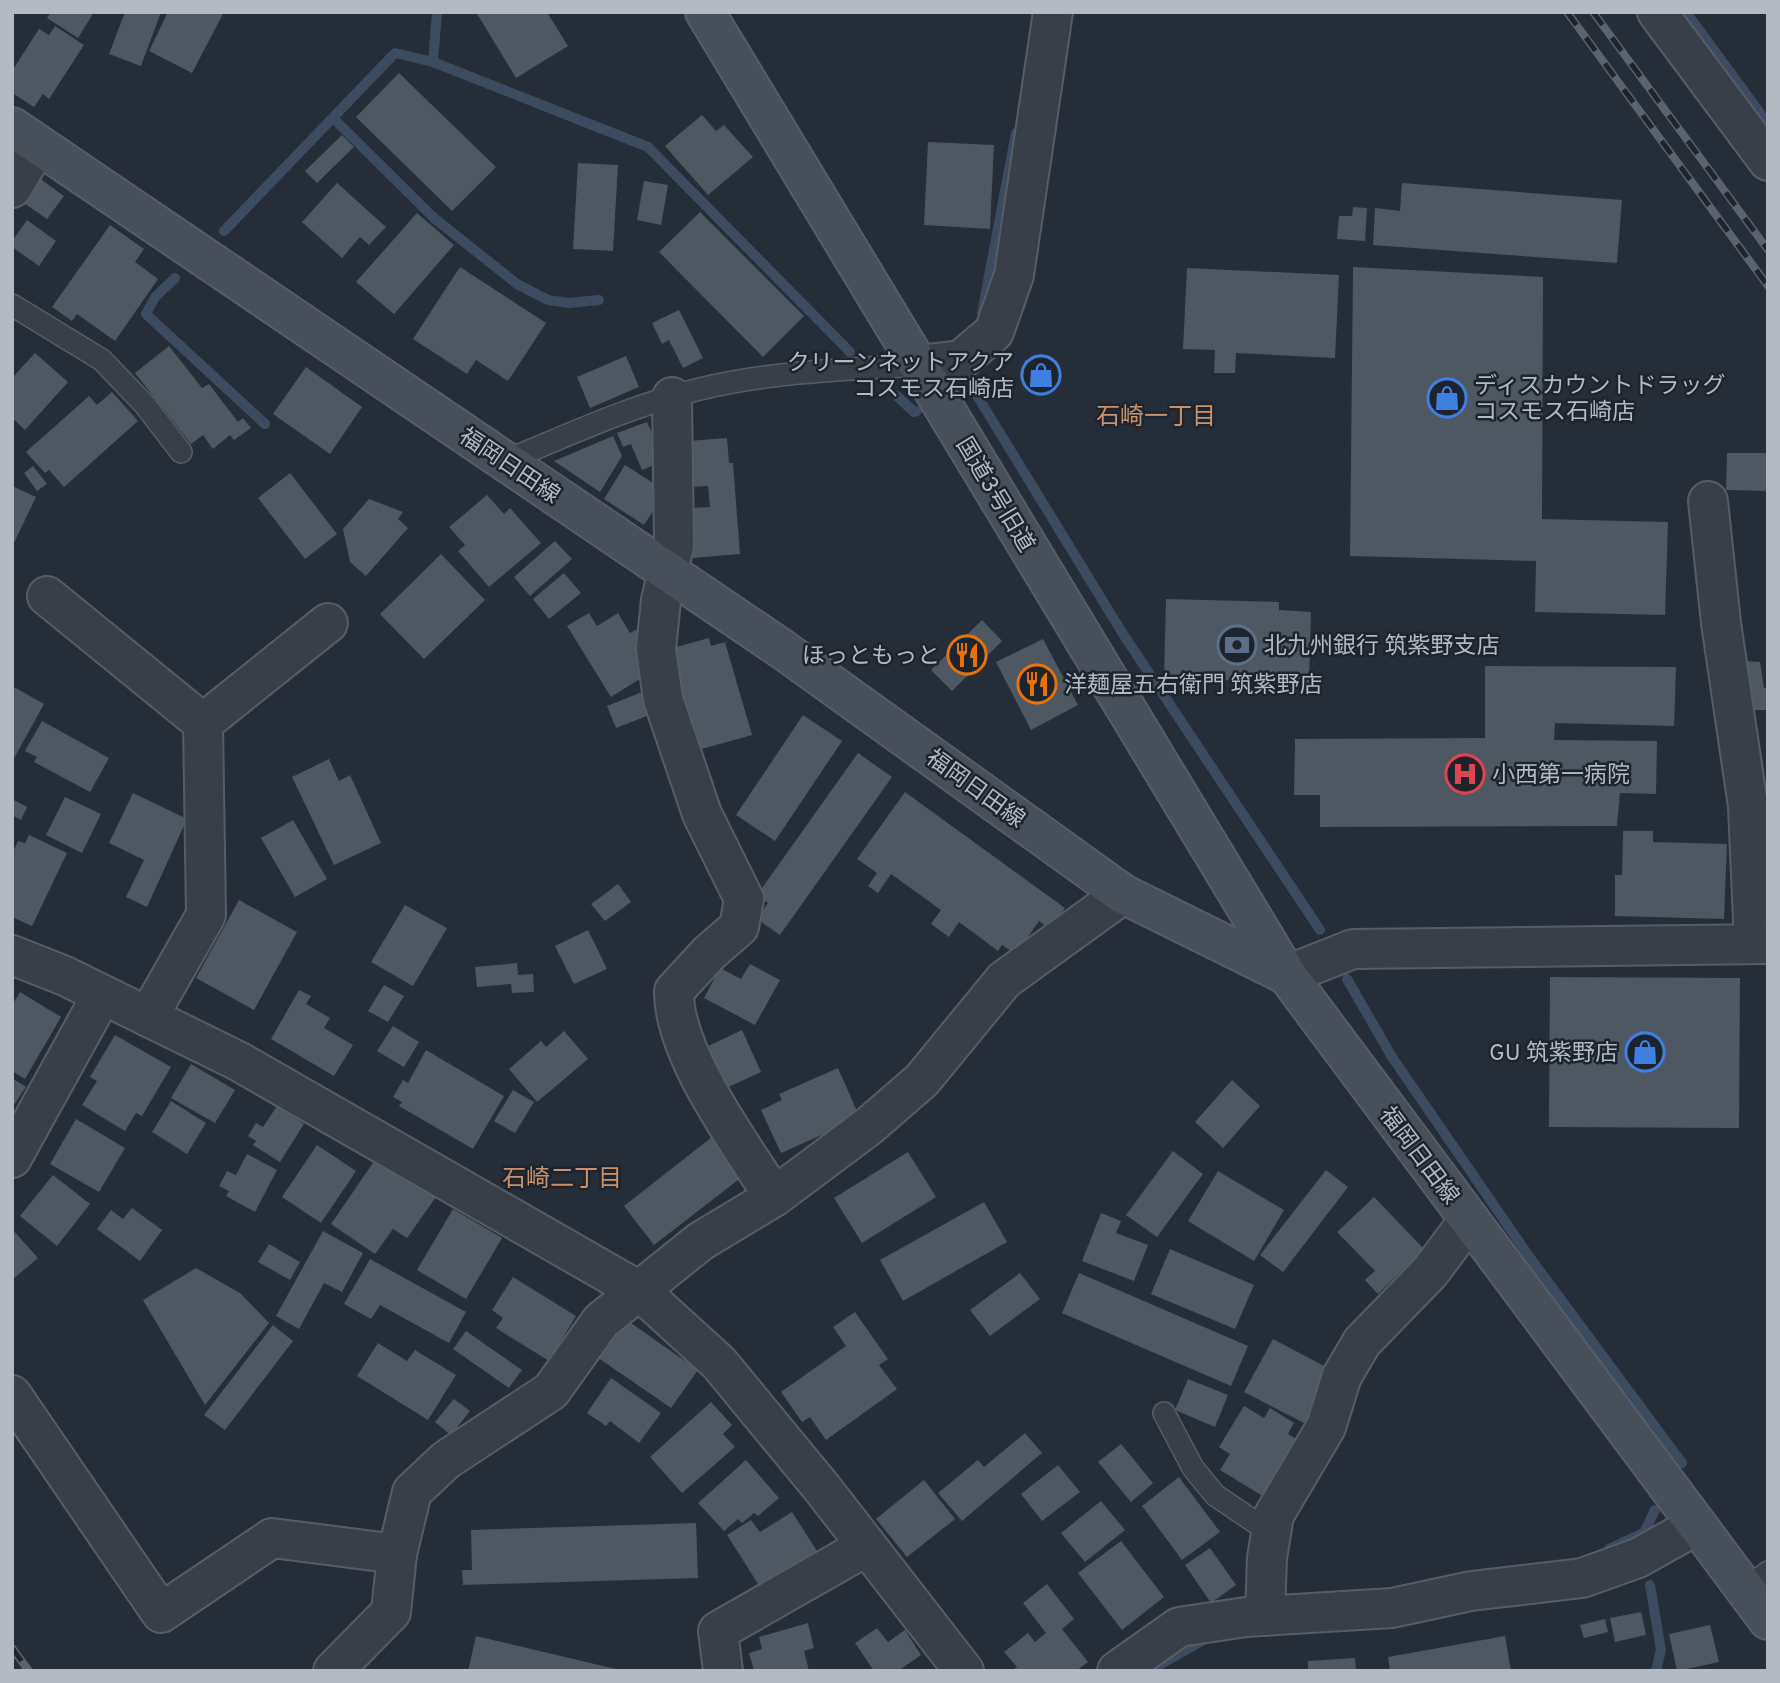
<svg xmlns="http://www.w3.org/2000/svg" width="1780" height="1683" font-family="Overpass,'Noto Sans JP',sans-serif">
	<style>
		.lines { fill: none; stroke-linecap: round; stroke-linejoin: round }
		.stream { stroke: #3c4b5f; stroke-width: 10 }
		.building { fill: #4d5863 }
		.lane-casing { stroke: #565d67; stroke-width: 24 }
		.street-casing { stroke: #565d67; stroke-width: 42 }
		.secondary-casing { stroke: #565d67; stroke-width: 42 }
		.lane { stroke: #383f49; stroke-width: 21 }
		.street { stroke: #383f49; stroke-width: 38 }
		.secondary { stroke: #474f5b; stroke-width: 38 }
		.rail-casing { stroke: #5b636f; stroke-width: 8 }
		.rail { stroke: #1d242d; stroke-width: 5; stroke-dasharray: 16; stroke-linecap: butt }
		.labels { text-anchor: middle; stroke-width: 5; stroke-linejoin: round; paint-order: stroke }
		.poi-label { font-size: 23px; fill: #b3bac4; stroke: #1d242d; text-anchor: start }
		.street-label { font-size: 23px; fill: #b3bac4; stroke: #1d242d }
		.neighbourhood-label { font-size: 24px; fill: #c7926c; stroke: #1d242d }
	</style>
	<rect width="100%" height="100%" fill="#252d38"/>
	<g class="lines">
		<g class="stream">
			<path d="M1686,12L1768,124"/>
			<path d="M433,62L437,12"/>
			<path d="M333,118L434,218L517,284L548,300L569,303L599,300"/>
			<path d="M224,231L395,53L433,62L648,147L850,352"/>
			<path d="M175,278L155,297L146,314L265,424"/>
			<path d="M982,313L1016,133"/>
			<path d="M973,379V389L1123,634L1320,930"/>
			<path d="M897,396L914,412L917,411"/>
			<path d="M1347,979L1392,1057L1528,1255L1682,1463"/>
			<path d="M1642,1537L1655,1510"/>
			<path d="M1609,1549L1641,1534"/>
			<path d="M1650,1585L1661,1650L1656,1671"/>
			<path d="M1156,1667L1207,1638"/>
		</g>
	</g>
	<g class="building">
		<path d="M51,12H94L78,38L47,18Z"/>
		<path d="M125,12H161L141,66L109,54Z"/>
		<path d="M168,12H224L192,73L149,51Z"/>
		<path d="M476,12H547L568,46L516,78Z"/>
		<path d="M55,26L84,45L49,99L43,94L34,107L12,93V71L39,29L49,35Z"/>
		<path d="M399,73L496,167L452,211L356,117Z"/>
		<path d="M702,115L716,131L724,125L753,157L708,195L665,146Z"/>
		<path d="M342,135L354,147L317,183L305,171Z"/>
		<path d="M928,142L994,145L990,229L924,225Z"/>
		<path d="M578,163L618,165L613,251L573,249Z"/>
		<path d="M35,175L64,196L47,219L18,199Z"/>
		<path d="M644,181L668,185L661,225L637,220Z"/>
		<path d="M337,183L386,227L369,245L360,237L342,258L302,222Z"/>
		<path d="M1402,183L1622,200L1617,263L1373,245L1375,208L1400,211Z"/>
		<path d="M1353,207L1367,208L1365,241L1337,239L1339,216H1352Z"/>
		<path d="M700,212L804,316L763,357L659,252Z"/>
		<path d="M417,213L454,245L394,314L356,282Z"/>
		<path d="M27,220L56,241L39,266L12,247V241Z"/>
		<path d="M110,225L144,249L135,262L158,279L115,341L77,314L72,321L52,307Z"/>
		<path d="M460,267L546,323L508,381L476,360L467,374L413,339Z"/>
		<path d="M1353,267L1543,277L1542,519L1668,522L1665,615L1535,612L1536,561L1350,556Z"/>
		<path d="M1187,268L1339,275L1335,358L1236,353L1235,373H1214L1215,350L1183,349Z"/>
		<path d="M679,310L703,358L683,368L669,340L662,344L652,323Z"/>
		<path d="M169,346L202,388L209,384L238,422L243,418L251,428L234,440L230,435L213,449L203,435L191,444L135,373Z"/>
		<path d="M35,353L68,382L25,430L12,418V374L14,376Z"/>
		<path d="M626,356L639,387L590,408L577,377Z"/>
		<path d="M1025,360L1057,361L1056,387H1024Z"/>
		<path d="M306,367L362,407L330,454L273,414Z"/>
		<path d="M112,392L138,421L64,487L49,470L45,473L26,452L89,396L97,405Z"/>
		<path d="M647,422L664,461L642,470L631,444L623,447L617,433Z"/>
		<path d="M613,436L622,456L600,492L554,461Z"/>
		<path d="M727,438L729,463H733L740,554L692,558L688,508L710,507L708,486L692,487L688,441Z"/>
		<path d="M1727,453H1768V491L1726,490Z"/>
		<path d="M625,465L666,491L644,525L604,499Z"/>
		<path d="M33,466L47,484L37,491L24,473Z"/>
		<path d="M290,473L337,534L305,559L258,498Z"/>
		<path d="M12,486L36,497L12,547Z"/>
		<path d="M487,495L504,514L510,508L541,543L489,587L458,551L465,545L449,527Z"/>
		<path d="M369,499L403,512L398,519L408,528L366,576L350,562L343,529Z"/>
		<path d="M555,541L572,559L530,596L514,577Z"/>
		<path d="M441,554L485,600L424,659L380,614Z"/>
		<path d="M564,573L581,593L549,619L533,599Z"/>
		<path d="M1166,599L1279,602V610L1311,612L1309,683L1164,678Z"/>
		<path d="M589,613L597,626L618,613L630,633L638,629L647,645L651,672L611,697L567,626Z"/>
		<path d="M982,620L1002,641L952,691L931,670Z"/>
		<path d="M709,638L711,646L725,642L752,735L698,750L669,649Z"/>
		<path d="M1043,639L1078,705L1031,730L996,662Z"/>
		<path d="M1743,661L1760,662L1764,688H1768V710H1751Z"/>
		<path d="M1485,666L1676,667L1674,726L1555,723L1554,740L1657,741L1656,794L1620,793L1617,826L1320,827V795H1294L1295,739L1485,738Z"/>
		<path d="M12,686L44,704L12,762Z"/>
		<path d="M642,692L652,714L616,728L607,706Z"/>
		<path d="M803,715L842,741L775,841L736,815Z"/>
		<path d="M42,721L109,758L90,792L34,762L37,757L25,751Z"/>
		<path d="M858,753L892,777L780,935L757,919L768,903L757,895Z"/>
		<path d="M329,759L339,781L350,775L381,843L334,865L292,777Z"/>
		<path d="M905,792L1065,908L1050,929L1039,921L1016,954L1002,945L998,951L959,922L949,937L931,924L941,910L891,874L878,893L868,886L877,873L857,859Z"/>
		<path d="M133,793L187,819L147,907L126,897L144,860L109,843Z"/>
		<path d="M65,797L101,814L82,853L46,835Z"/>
		<path d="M12,799L27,807L21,820L12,815Z"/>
		<path d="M293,820L327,879L295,897L261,838Z"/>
		<path d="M1623,831H1653V842L1727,844L1724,919L1615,916V875H1622Z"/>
		<path d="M29,835L67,853L32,926L12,917V854L18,841L25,843Z"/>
		<path d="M618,884L631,902L605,921L591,904Z"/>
		<path d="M239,900L297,932L254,1010L196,978Z"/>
		<path d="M405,905L447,928L413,986L371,962Z"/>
		<path d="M588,930L607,969L574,984L555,946Z"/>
		<path d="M517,963L518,975L533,974L534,992L512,993L511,984L477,987L475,967Z"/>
		<path d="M750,964L780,980L755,1025L704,998L720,968L741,979Z"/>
		<path d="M1550,977L1740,978L1739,1128L1549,1127Z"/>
		<path d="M384,985L404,996L388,1022L368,1011Z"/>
		<path d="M299,990L311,996L306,1004L330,1018L324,1028L353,1045L334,1076L271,1039Z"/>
		<path d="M20,992L61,1017L25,1079L12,1071V1005Z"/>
		<path d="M393,1026L419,1042L404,1067L377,1051Z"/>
		<path d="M742,1030L761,1072L724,1089L704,1048Z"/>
		<path d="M564,1031L588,1059L537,1102L509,1069L541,1041L546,1047Z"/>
		<path d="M115,1035L171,1067L142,1116L136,1113L125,1131L82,1105L97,1081L90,1077Z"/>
		<path d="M426,1050L504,1096L473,1149L399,1106L402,1102L393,1097L403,1080L408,1083Z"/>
		<path d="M191,1064L235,1090L215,1123L171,1098Z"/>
		<path d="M838,1068L860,1118L781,1153L761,1110L782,1100L779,1094Z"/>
		<path d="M12,1078L26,1087L12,1108Z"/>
		<path d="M1232,1080L1260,1106L1223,1148L1195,1122Z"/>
		<path d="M513,1090L534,1102L515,1133L494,1121Z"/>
		<path d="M171,1101L206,1123L187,1154L152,1132Z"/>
		<path d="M277,1106L304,1124L280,1162L253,1145L256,1141L248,1136L256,1123L263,1127Z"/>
		<path d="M76,1119L125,1148L99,1192L50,1164Z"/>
		<path d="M712,1137L742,1177L654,1245L624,1206Z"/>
		<path d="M317,1145L356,1171L321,1223L282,1197Z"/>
		<path d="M1173,1151L1203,1174L1157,1237L1126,1215Z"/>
		<path d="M908,1152L936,1197L862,1243L834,1198Z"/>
		<path d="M247,1154L277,1170L255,1212L226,1196L229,1191L219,1186L227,1171L236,1175Z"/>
		<path d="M377,1157L436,1197L407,1238L393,1229L375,1254L331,1224Z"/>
		<path d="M1326,1170L1348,1187L1283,1272L1260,1255Z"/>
		<path d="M1218,1171L1284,1210L1254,1261L1188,1221Z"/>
		<path d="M53,1175L90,1204L57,1246L20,1216Z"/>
		<path d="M1374,1197L1424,1249L1378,1294L1365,1280L1375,1271L1337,1232Z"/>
		<path d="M984,1202L1007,1242L903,1301L880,1260Z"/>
		<path d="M132,1208L162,1230L140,1261L97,1229L111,1210L123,1219Z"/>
		<path d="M453,1209L502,1238L466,1299L417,1270Z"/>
		<path d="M1101,1213L1121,1221L1116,1233L1148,1245L1134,1281L1082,1261Z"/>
		<path d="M12,1229L38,1258L12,1280Z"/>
		<path d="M323,1231L363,1253L342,1292L324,1283L299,1329L276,1316Z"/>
		<path d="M269,1244L300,1262L290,1280L258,1262Z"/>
		<path d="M1170,1249L1254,1285L1235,1329L1151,1294Z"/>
		<path d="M370,1259L466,1312L449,1343L380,1305L371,1319L344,1304Z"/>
		<path d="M196,1268L240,1293L269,1323L205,1405L143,1300Z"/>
		<path d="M1020,1273L1040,1299L990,1336L970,1310Z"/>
		<path d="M1079,1273L1248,1346L1231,1386L1062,1313Z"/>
		<path d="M513,1277L576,1316L549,1361L496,1328L503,1318L492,1310Z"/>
		<path d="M855,1312L888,1359L879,1365L897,1389L826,1440L810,1417L802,1422L781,1392L846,1346L833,1327Z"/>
		<path d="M621,1316L698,1370L671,1408L594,1355Z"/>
		<path d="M273,1325L293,1341L225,1430L204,1415Z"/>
		<path d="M466,1331L522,1370L509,1388L453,1349Z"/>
		<path d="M1273,1339L1326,1367L1319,1380L1328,1385L1308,1425L1244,1392Z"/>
		<path d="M378,1343L407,1361L415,1350L456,1375L428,1420L357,1376Z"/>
		<path d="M611,1378L661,1413L639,1443L610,1421L606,1426L587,1413Z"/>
		<path d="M1188,1379L1228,1395L1215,1427L1175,1410Z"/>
		<path d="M454,1399L470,1411L451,1435L435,1422Z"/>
		<path d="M711,1402L732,1425L723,1434L735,1447L682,1493L650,1457Z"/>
		<path d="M1244,1406L1264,1418L1270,1408L1294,1423L1288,1434L1301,1442L1266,1498L1220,1470L1230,1454L1219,1447Z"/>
		<path d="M1025,1433L1042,1453L962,1521L938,1493L978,1460L984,1467Z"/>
		<path d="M1121,1444L1153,1483L1131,1502L1098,1462Z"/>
		<path d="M746,1460L779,1498L758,1516L754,1513L742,1523L738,1519L724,1531L698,1503Z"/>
		<path d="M1058,1465L1080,1492L1042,1521L1021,1494Z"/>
		<path d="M1179,1477L1220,1532L1182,1560L1142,1506Z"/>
		<path d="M924,1480L955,1519L907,1557L876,1519Z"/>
		<path d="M1101,1501L1125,1530L1085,1562L1061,1533Z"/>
		<path d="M792,1512L817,1551L760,1587L727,1535L751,1520L760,1532Z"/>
		<path d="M696,1523L698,1578L463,1585L462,1570H472L471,1530Z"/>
		<path d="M1121,1541L1164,1597L1122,1630L1078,1573Z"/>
		<path d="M1210,1548L1236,1585L1211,1603L1185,1565Z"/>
		<path d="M1047,1584L1074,1619L1062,1629L1088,1662L1076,1671H1012L1017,1667L1004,1652L1028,1633L1035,1642L1046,1633L1023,1603Z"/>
		<path d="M1641,1612L1646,1635L1615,1642L1610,1618Z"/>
		<path d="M1605,1619L1608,1632L1584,1638L1580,1625Z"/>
		<path d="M808,1623L814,1648L804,1651L809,1671H754L749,1653L762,1649L759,1637Z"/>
		<path d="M1710,1625L1719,1662L1677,1671L1669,1634Z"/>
		<path d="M877,1628L888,1642L905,1630L921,1655L898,1671H874L855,1643Z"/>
		<path d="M476,1636L620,1670V1671H468Z"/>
		<path d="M1505,1636L1511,1671H1390L1388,1657Z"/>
		<path d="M1355,1658L1356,1671H1308V1661Z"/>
	</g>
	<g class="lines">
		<g class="lane-casing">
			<g id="lane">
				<path d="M12,305L102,360L145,405L181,452"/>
				<path d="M505,461C569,435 632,405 700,389C771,372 846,369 918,365"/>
				<path d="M1164,1413L1193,1468L1215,1495L1271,1533"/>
				<path d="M1744,1589L1768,1572"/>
			</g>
		</g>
		<g class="street-casing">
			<g id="street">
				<path d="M1657,12L1768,161"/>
				<path d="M12,188L38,145"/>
				<path d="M918,365L961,360L994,332L1014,275L1053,12"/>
				<path d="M672,397L674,546L661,600L656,649L663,699L702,814L744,899L739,927L709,953L674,991C673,1054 741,1144 774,1197"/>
				<path d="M1708,501L1721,623L1748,806L1754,944"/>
				<path d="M47,596L203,723L206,915L148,1017"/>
				<path d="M203,723L328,623"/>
				<path d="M12,955L65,976L238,1061L641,1292L719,1363L822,1488L964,1671"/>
				<path d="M1287,975L1353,949L1768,944"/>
				<path d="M12,1158L102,995"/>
				<path d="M12,1395L161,1613L272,1538L397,1554"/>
				<path d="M1265,1615L1267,1558L1274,1515L1326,1427L1342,1376L1362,1342L1430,1272L1469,1220"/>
				<path d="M333,1671L391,1612L397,1554L412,1492L446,1460L551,1391L601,1321L701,1241L774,1197L869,1126L922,1080L1004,980L1123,894"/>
				<path d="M723,1671L718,1631L867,1546"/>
				<path d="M1117,1671L1179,1627L1246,1617L1392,1608L1471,1591L1582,1578L1638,1558L1697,1525"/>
			</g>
		</g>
		<g class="secondary-casing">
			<g id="secondary">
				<path d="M705,12L1287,975L1768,1620"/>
				<path d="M12,127L782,649L1123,894L1287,975"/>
			</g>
		</g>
		<use href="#lane" class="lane"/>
		<use href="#street" class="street"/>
		<use href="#secondary" class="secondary"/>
		<g class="rail-casing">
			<g id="rail">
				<path d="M1567,12L1768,286"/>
				<path d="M1593,12L1768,250"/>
				<path d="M12,1648L29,1671"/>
			</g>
		</g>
		<use href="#rail" class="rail"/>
	</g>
	<defs>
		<g id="shop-ring" transform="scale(2.0125)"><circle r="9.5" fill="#1d242d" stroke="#3f7fe0" stroke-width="1.5"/><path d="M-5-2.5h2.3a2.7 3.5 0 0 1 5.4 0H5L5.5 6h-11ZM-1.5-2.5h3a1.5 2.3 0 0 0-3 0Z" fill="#3f7fe0"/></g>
		<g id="bank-ring" transform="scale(2.0125)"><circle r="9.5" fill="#1d242d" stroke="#5c6f8a" stroke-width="1.5"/><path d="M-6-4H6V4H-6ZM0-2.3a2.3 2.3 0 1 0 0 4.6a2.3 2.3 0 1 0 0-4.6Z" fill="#5c6f8a"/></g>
		<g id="restaurant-ring" transform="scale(2.0125)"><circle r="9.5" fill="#1d242d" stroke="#e8710a" stroke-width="1.5"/><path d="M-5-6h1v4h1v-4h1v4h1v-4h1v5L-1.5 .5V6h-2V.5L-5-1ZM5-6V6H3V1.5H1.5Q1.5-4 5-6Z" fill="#e8710a"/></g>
		<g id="hospital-ring" transform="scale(2.0125)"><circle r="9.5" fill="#1d242d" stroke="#e0444e" stroke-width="1.5"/><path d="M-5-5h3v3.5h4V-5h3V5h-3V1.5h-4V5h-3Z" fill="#e0444e"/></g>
	</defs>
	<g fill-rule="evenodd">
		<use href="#shop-ring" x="1041" y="375"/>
		<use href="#shop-ring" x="1447" y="398"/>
		<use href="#bank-ring" x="1237" y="645"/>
		<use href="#restaurant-ring" x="967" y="655"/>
		<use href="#restaurant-ring" x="1037" y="684"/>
		<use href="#hospital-ring" x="1465" y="774"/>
		<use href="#shop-ring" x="1645" y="1052"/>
	</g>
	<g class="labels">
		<g class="poi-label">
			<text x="1014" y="370" text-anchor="end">クリーンネットアクア<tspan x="1014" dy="26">コスモス石崎店</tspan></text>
			<text x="1474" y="393">ディスカウントドラッグ<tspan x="1474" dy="26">コスモス石崎店</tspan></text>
			<text x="1264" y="653">北九州銀行 筑紫野支店</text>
			<text x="940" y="663" text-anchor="end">ほっともっと</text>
			<text x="1064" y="692">洋麺屋五右衛門 筑紫野店</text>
			<text x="1492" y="782">小西第一病院</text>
			<text x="1618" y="1060" text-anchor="end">GU 筑紫野店</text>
		</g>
		<g class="street-label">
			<text transform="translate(510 465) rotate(34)" y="8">福岡日田線</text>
			<text transform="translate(996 494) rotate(59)" y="8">国道3号旧道</text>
			<text transform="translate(976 788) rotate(36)" y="8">福岡日田線</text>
			<text transform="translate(1420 1155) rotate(53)" y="8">福岡日田線</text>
		</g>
		<g class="neighbourhood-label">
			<text x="1156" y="424">石崎一丁目</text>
			<text x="562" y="1186">石崎二丁目</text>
		</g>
	</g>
	<rect width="1780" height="1683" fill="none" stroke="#b3bac4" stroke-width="28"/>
</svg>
